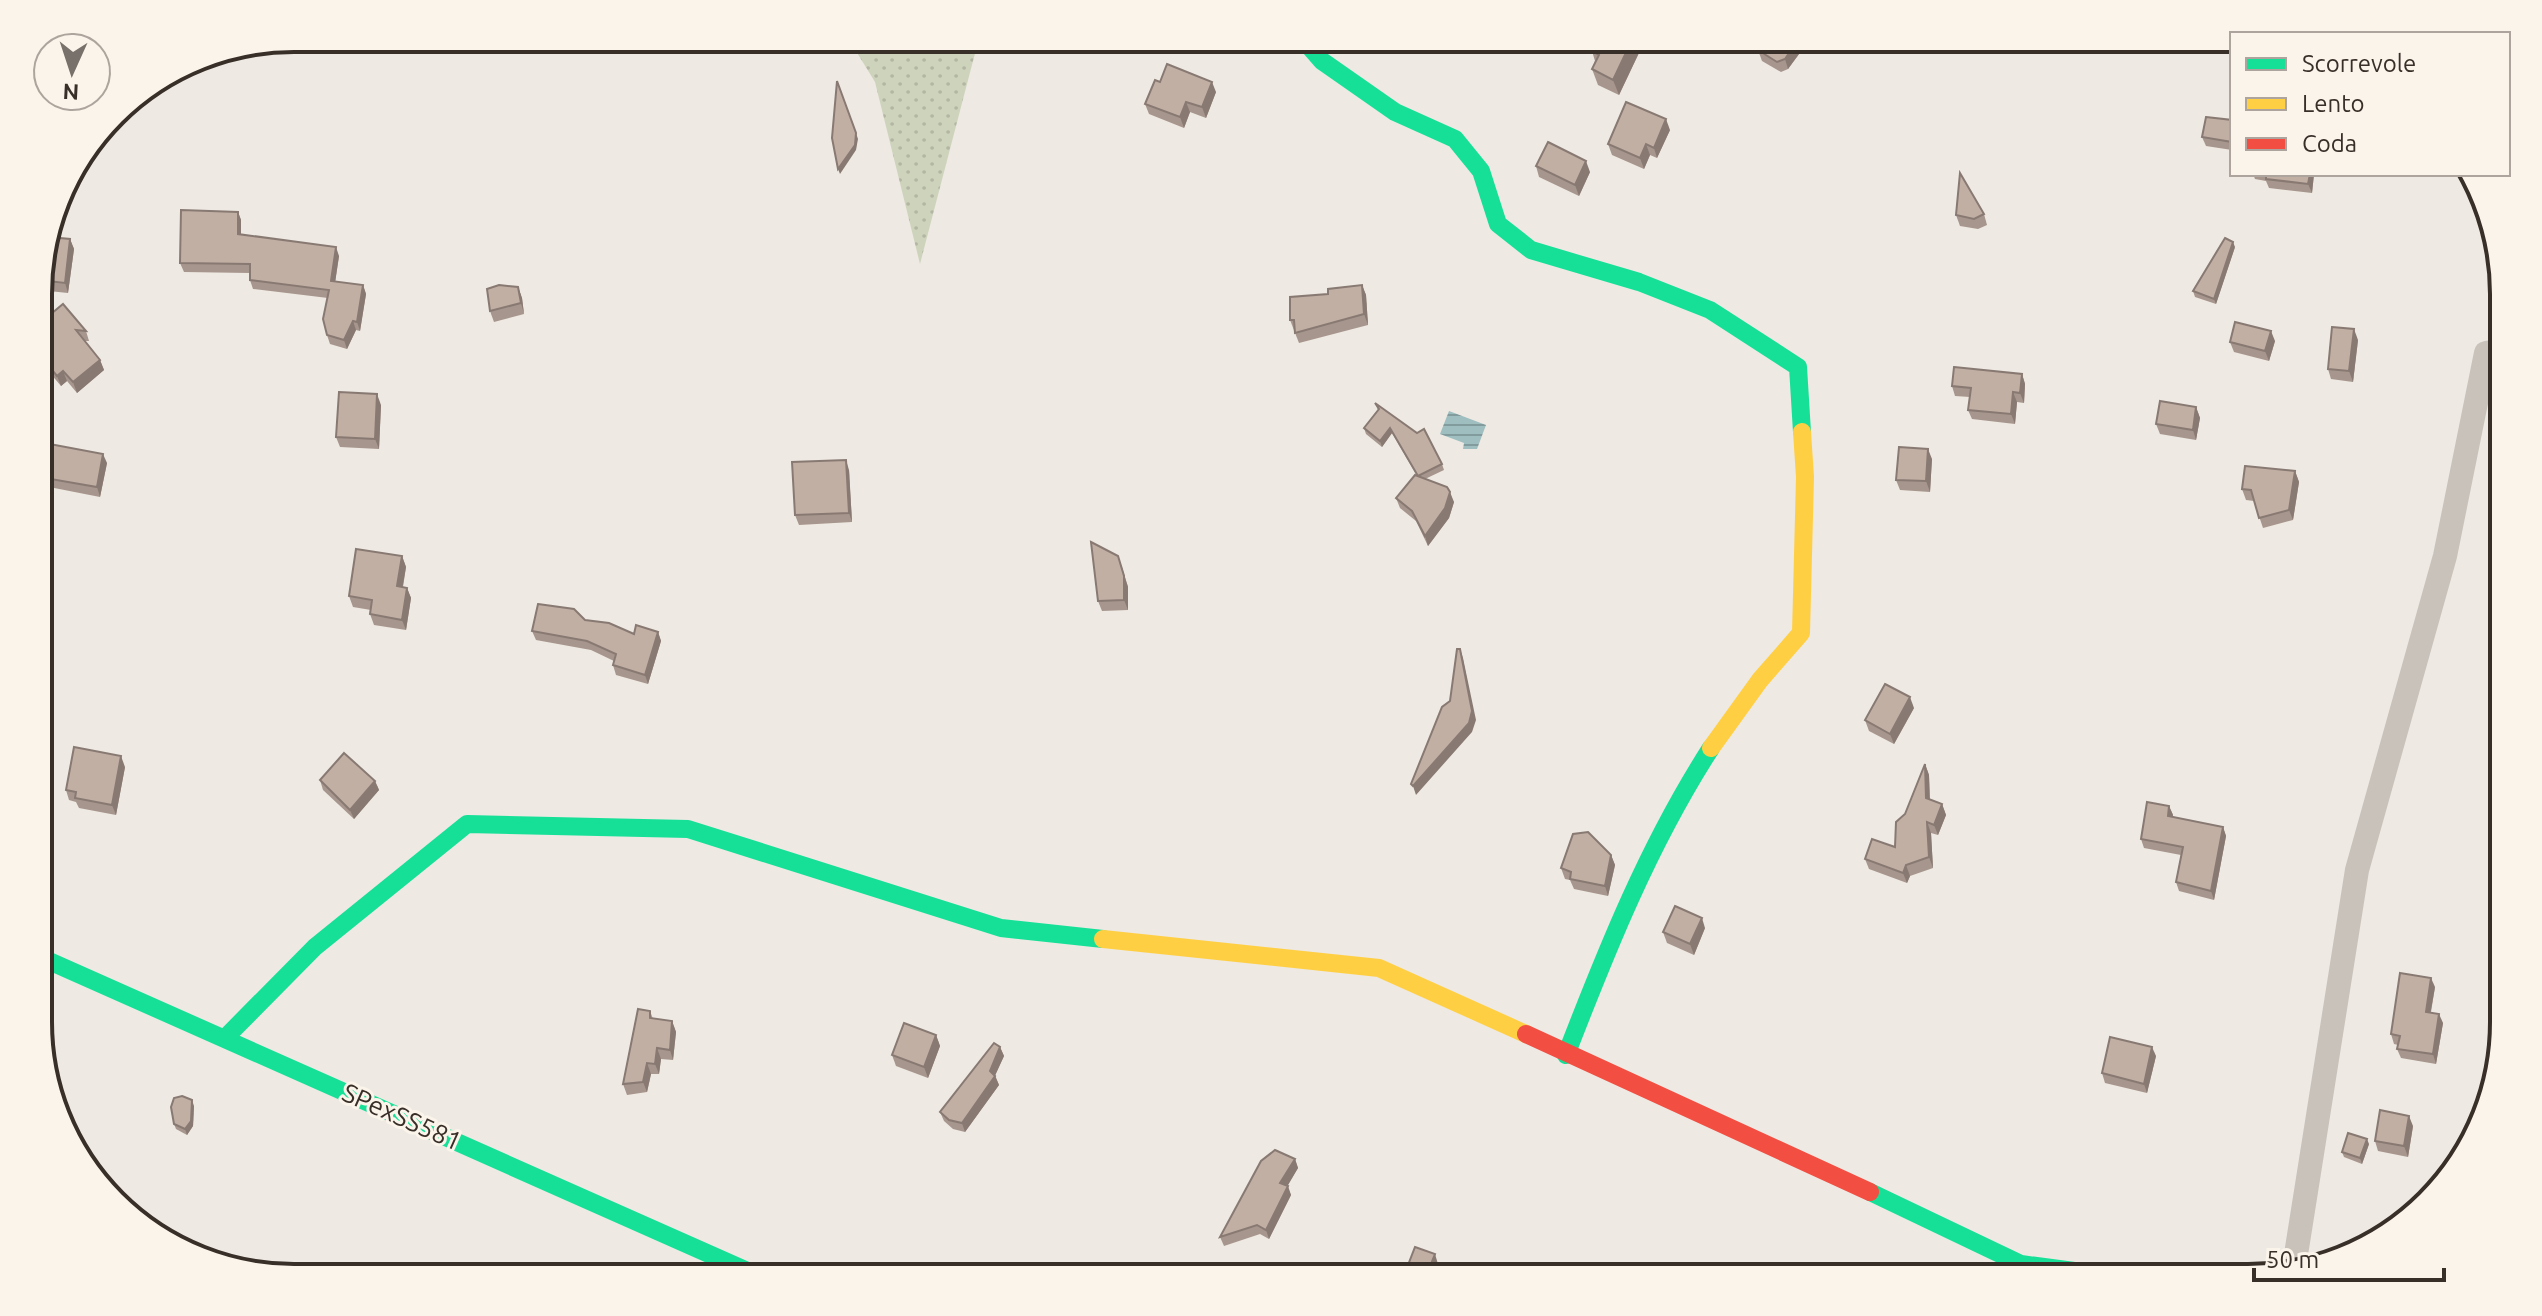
<svg xmlns="http://www.w3.org/2000/svg" width="2542" height="1316" font-family="Ubuntu,sans-serif">
	<style>
		.grass { fill: url(#grass-dots) }
		.water { fill: url(#water-rules) }
		.lines { fill: none; stroke-linecap: round; stroke-linejoin: round }
		.street { stroke: #c8c2bb; stroke-width: 24 }
		.fast { stroke: #16e098; stroke-width: 18 }
		.slow { stroke: #ffcf43; stroke-width: 18 }
		.jam { stroke: #f24e42; stroke-width: 18 }
		.wall { fill: #a7968d }
		.shaded-wall { fill: #887a73 }
		.building { fill: #c2afa4; stroke: #887a73; stroke-width: 2 }
		.labels { text-anchor: middle; stroke-width: 6; stroke-linejoin: round; paint-order: stroke }
		.street-label { font-size: 26px; fill: #392f29; stroke: #faf4eb }
		.rim { fill: none; stroke: #392f29; stroke-width: 4 }
	</style>
	<defs>
		<pattern id="grass-dots" width="8" height="8" patternUnits="userSpaceOnUse" patternTransform="scale(2)"><rect width="8" height="8" fill="#ced4bc"/><path d="M2 2h.1M6 6h.1" fill="none" stroke="#b2b6a2" stroke-width="1.8" stroke-linecap="round"/></pattern>
		<pattern id="water-rules" width="6" height="5" patternUnits="userSpaceOnUse" patternTransform="scale(2)"><rect width="6" height="5" fill="#9ebec0"/><path d="M0 2.5h6" fill="none" stroke="#829b9c"/></pattern>
	</defs>
	<rect width="100%" height="100%" fill="#eee9e3"/>
	<path class="grass" d="M848,38H979L920,264L875,82Z"/>
	<path class="water" d="M1449,411L1486,425L1477,449H1463L1464,443L1440,434Z"/>
	<g class="lines">
		<path class="street" d="M2294,1267L2357,870L2445,556L2486,353L2502,350"/>
		<g class="fast">
			<path d="M1302,38L1322,61L1395,112L1455,139L1481,171L1498,224L1531,250L1639,282L1710,310L1798,367L1802,432"/>
			<path d="M40,957L763,1278"/>
			<path d="M225,1038L315,947L467,824L688,829L1001,928L1103,939"/>
			<path d="M1566,1055C1607,949 1649,844 1711,748"/>
			<path d="M1870,1192L2021,1264L2127,1278"/>
		</g>
		<g class="slow">
			<path d="M1711,748L1760,680L1801,633L1805,477L1802,432"/>
			<path d="M1103,939L1379,968L1526,1034"/>
		</g>
		<path class="jam" d="M1526,1034L1870,1192"/>
	</g>
	<g class="wall">
		<path d="M324,38H349L348,43L325,41Z"/>
		<path d="M1598,38H1646L1619,95L1598,85L1592,69L1595,61L1592,51Z"/>
		<path d="M1762,38H1797L1799,54L1788,69L1781,72L1762,61L1758,50Z"/>
		<path d="M1160,82L1216,92L1206,118L1190,112L1184,128L1149,114L1145,104Z"/>
		<path d="M2232,120V150L2206,146L2202,137Z"/>
		<path d="M1670,130L1657,158L1650,155L1644,169L1612,155L1608,144Z"/>
		<path d="M1536,166L1590,172L1579,196L1539,177Z"/>
		<path d="M2253,174H2314L2312,193L2269,188L2266,181L2255,179Z"/>
		<path d="M238,212L241,220V235L339,256L335,282L363,285L366,294L360,331L356,330L347,349L330,344L327,335L328,298L253,289L250,280V273L184,272L180,263Z"/>
		<path d="M1984,214L1987,225L1978,229L1960,226L1956,215Z"/>
		<path d="M50,236V237L70,239L74,249L68,293L39,290V277Z"/>
		<path d="M2235,247L2216,304L2195,297L2193,291Z"/>
		<path d="M1362,285L1366,295L1368,325L1299,343L1290,320L1328,294Z"/>
		<path d="M518,287L522,298L524,314L494,322L490,311Z"/>
		<path d="M39,324L86,331L89,341H85L100,360L104,370L77,393L67,381L61,386L39,360Z"/>
		<path d="M2358,340L2353,382L2331,379L2328,369Z"/>
		<path d="M2275,341L2269,361L2234,352L2230,342Z"/>
		<path d="M2022,374L2025,384L2024,403L2017,402L2015,424L1972,419L1968,410L1970,397L1955,396L1952,386Z"/>
		<path d="M1375,403L1417,433L1442,464L1444,470L1425,479L1454,502L1449,518L1428,546L1416,521L1400,508L1396,498L1417,476L1392,433L1382,447L1366,434L1364,428L1378,410Z"/>
		<path d="M381,405L379,449L340,447L336,437Z"/>
		<path d="M2196,407L2200,418L2196,440L2160,434L2156,424Z"/>
		<path d="M39,442L107,463L100,497L39,485Z"/>
		<path d="M1932,459L1930,492L1900,490L1896,480Z"/>
		<path d="M849,470L852,522L799,525L795,515Z"/>
		<path d="M2295,471L2299,482L2293,520L2263,528L2254,501L2246,500L2242,489Z"/>
		<path d="M402,556L406,567L403,587L407,588L411,598L406,630L374,625L370,614L371,610L353,607L349,596Z"/>
		<path d="M1122,567L1128,587V610L1102,611L1098,601Z"/>
		<path d="M585,620L634,634L658,632L661,641L648,684L616,675L613,665L614,661L591,650L536,640L532,631Z"/>
		<path d="M1914,708L1894,744L1869,731L1865,720Z"/>
		<path d="M1925,764L1929,775L1930,799L1942,804L1946,815L1938,835L1931,833L1933,868L1910,876L1907,883L1869,869L1865,859L1895,847L1905,814Z"/>
		<path d="M125,767L116,815L79,808L76,802L69,800L66,790Z"/>
		<path d="M320,780L375,781L379,790L354,819L323,790Z"/>
		<path d="M2169,806L2173,815L2172,817L2223,827L2226,836L2214,900L2179,891L2176,882L2181,855L2144,848L2141,839Z"/>
		<path d="M1611,855L1615,865L1608,896L1574,889L1570,880L1565,879L1561,868Z"/>
		<path d="M1705,928L1694,955L1667,943L1663,932Z"/>
		<path d="M2435,987L2431,1012L2443,1023L2436,1064L2401,1058L2397,1049L2398,1045L2394,1044L2391,1034Z"/>
		<path d="M650,1011L653,1019L672,1021L676,1032L673,1060L661,1059L659,1074H651L647,1092L627,1095L623,1084Z"/>
		<path d="M936,1035L940,1046L928,1078L896,1066L892,1055Z"/>
		<path d="M1000,1047L1004,1056L995,1075L999,1085L965,1132L953,1129L944,1121L940,1112Z"/>
		<path d="M2156,1056L2147,1093L2105,1083L2102,1073Z"/>
		<path d="M194,1106L193,1126L187,1135L176,1129L174,1124Z"/>
		<path d="M2413,1126L2408,1157L2378,1151L2375,1141Z"/>
		<path d="M2369,1144L2362,1164L2344,1157L2342,1152Z"/>
		<path d="M1295,1159L1298,1168L1287,1186L1291,1195L1269,1239L1260,1234L1224,1246L1220,1237Z"/>
	</g>
	<g class="shaded-wall">
		<path d="M1633,38H1646L1619,95L1613,80Z"/>
		<path d="M1795,38H1797L1799,54L1788,69L1785,59Z"/>
		<path d="M1212,82L1216,92L1206,118L1202,107Z"/>
		<path d="M1186,102L1190,112L1184,128L1180,117Z"/>
		<path d="M1666,119L1670,130L1657,158L1654,148Z"/>
		<path d="M856,133L858,139L856,150L840,174L838,169Z"/>
		<path d="M1646,144L1650,155L1644,169L1640,158Z"/>
		<path d="M1586,161L1590,172L1579,196L1575,185Z"/>
		<path d="M2310,174H2314L2312,193L2308,184Z"/>
		<path d="M238,212L241,220V243L238,234Z"/>
		<path d="M70,239L74,249L68,293L65,283Z"/>
		<path d="M2233,242L2235,247L2216,304L2214,299Z"/>
		<path d="M336,247L339,256L334,290L331,281Z"/>
		<path d="M363,285L366,294L360,331L357,322Z"/>
		<path d="M1362,285L1366,295L1368,325L1364,314Z"/>
		<path d="M518,287L522,298L524,314L521,303Z"/>
		<path d="M353,321L356,330L347,349L344,340Z"/>
		<path d="M2354,329L2358,340L2353,382L2349,371Z"/>
		<path d="M2271,331L2275,341L2269,361L2265,351Z"/>
		<path d="M100,360L104,370L77,393L73,382Z"/>
		<path d="M63,371L67,381L61,386L57,376Z"/>
		<path d="M2022,374L2025,384L2024,403L2020,393Z"/>
		<path d="M2013,392L2017,402L2015,424L2011,414Z"/>
		<path d="M377,394L381,405L379,449L375,439Z"/>
		<path d="M2196,407L2200,418L2196,440L2193,430Z"/>
		<path d="M1390,428L1392,433L1382,447L1380,441Z"/>
		<path d="M1928,449L1932,459L1930,492L1926,481Z"/>
		<path d="M103,454L107,463L100,497L97,487Z"/>
		<path d="M846,460L849,470L852,522L849,513Z"/>
		<path d="M2295,471L2299,482L2293,520L2289,510Z"/>
		<path d="M1450,492L1454,502L1449,518L1428,546L1425,536Z"/>
		<path d="M402,556L406,567L401,596L397,586Z"/>
		<path d="M1118,556L1128,587V610L1124,600Z"/>
		<path d="M407,588L411,598L406,630L402,620Z"/>
		<path d="M658,632L661,641L648,684L645,675Z"/>
		<path d="M1460,649L1463,658L1476,720L1472,732L1416,795L1413,786L1469,723Z"/>
		<path d="M1910,697L1914,708L1894,744L1890,734Z"/>
		<path d="M121,756L125,767L116,815L112,805Z"/>
		<path d="M1925,764L1929,775L1930,809L1926,798Z"/>
		<path d="M375,781L379,790L354,819L350,810Z"/>
		<path d="M1942,804L1946,815L1938,835L1934,825Z"/>
		<path d="M2169,806L2173,815L2171,825L2168,816Z"/>
		<path d="M1927,822L1931,833L1933,868L1929,857Z"/>
		<path d="M2223,827L2226,836L2214,900L2211,891Z"/>
		<path d="M1611,855L1615,865L1608,896L1605,886Z"/>
		<path d="M1906,865L1910,876L1907,883L1903,873Z"/>
		<path d="M1702,918L1705,928L1694,955L1690,944Z"/>
		<path d="M2431,978L2435,987L2429,1021L2426,1012Z"/>
		<path d="M2439,1014L2443,1023L2436,1064L2433,1054Z"/>
		<path d="M672,1021L676,1032L673,1060L670,1050Z"/>
		<path d="M936,1035L940,1046L928,1078L924,1067Z"/>
		<path d="M1000,1047L1004,1056L994,1078L995,1076L999,1085L965,1132L962,1123L990,1071Z"/>
		<path d="M2152,1047L2156,1056L2147,1093L2144,1084Z"/>
		<path d="M657,1048L661,1059L659,1074L655,1064Z"/>
		<path d="M647,1063L651,1074L647,1092L643,1082Z"/>
		<path d="M192,1100L194,1106L193,1126L187,1135L185,1129Z"/>
		<path d="M2409,1116L2413,1126L2408,1157L2404,1146Z"/>
		<path d="M2367,1139L2369,1144L2362,1164L2360,1158Z"/>
		<path d="M1295,1159L1298,1168L1284,1192L1280,1183Z"/>
		<path d="M1288,1186L1291,1195L1269,1239L1266,1230Z"/>
		<path d="M1435,1254L1438,1264L1434,1275L1435,1278H1429V1269Z"/>
	</g>
	<g class="building">
		<path d="M1598,38H1633L1613,80L1592,69L1599,55L1592,51Z"/>
		<path d="M1762,38H1795V44L1785,59L1777,62L1758,50V41Z"/>
		<path d="M1167,64L1212,82L1202,107L1186,102L1180,117L1145,104L1155,80L1160,82Z"/>
		<path d="M837,81L856,133L855,145L838,169L832,138Z"/>
		<path d="M1626,102L1666,119L1654,148L1646,144L1640,158L1608,144Z"/>
		<path d="M2206,117L2232,120V142L2202,137Z"/>
		<path d="M1548,142L1586,161L1575,185L1536,166Z"/>
		<path d="M1960,173L1984,214L1974,219L1956,215Z"/>
		<path d="M2266,174H2310L2308,184L2266,179Z"/>
		<path d="M181,210L238,212V234L336,247L331,281L363,285L357,322L353,321L344,340L327,335L323,319L329,290L250,280V264L180,263Z"/>
		<path d="M49,237L70,239L65,283L39,280Z"/>
		<path d="M2225,238L2233,242L2214,299L2193,291Z"/>
		<path d="M499,285L518,287L521,303L490,311L487,289Z"/>
		<path d="M1362,285L1364,314L1295,333L1294,320H1290V297L1328,294V289Z"/>
		<path d="M63,304L86,331L76,330L100,360L73,382L63,371L57,376L39,354V324Z"/>
		<path d="M2235,322L2271,331L2265,351L2230,342Z"/>
		<path d="M2332,327L2354,329L2349,371L2328,369Z"/>
		<path d="M1954,367L2022,374L2020,393L2013,392L2011,414L1968,410L1971,388L1952,386Z"/>
		<path d="M339,392L377,394L375,439L336,437Z"/>
		<path d="M2160,401L2196,407L2193,430L2156,424Z"/>
		<path d="M1375,403L1417,433L1424,429L1442,464L1418,476L1390,428L1380,441L1364,428L1379,409Z"/>
		<path d="M39,442L103,454L97,487L39,477Z"/>
		<path d="M1899,447L1928,449L1926,481L1896,480Z"/>
		<path d="M846,460L849,513L795,515L792,462Z"/>
		<path d="M2245,466L2295,471L2289,510L2259,518L2251,490L2242,489Z"/>
		<path d="M1415,475L1447,487L1450,492L1445,508L1425,536L1412,511L1396,498Z"/>
		<path d="M1091,542L1118,556L1124,576V600L1098,601Z"/>
		<path d="M356,549L402,556L397,586L407,588L402,620L370,614L372,600L349,596Z"/>
		<path d="M538,604L574,609L585,620L609,623L634,634L636,625L658,632L645,675L613,665L616,654L587,641L532,631Z"/>
		<path d="M1457,649H1460L1472,711L1469,723L1413,786L1411,784L1442,707L1450,701Z"/>
		<path d="M1885,684L1910,697L1890,734L1865,720Z"/>
		<path d="M74,747L121,756L112,805L75,798L76,792L66,790Z"/>
		<path d="M344,753L375,781L350,810L320,780Z"/>
		<path d="M1925,764L1926,798L1942,804L1934,825L1927,822L1929,857L1906,865L1903,873L1865,859L1872,839L1895,847L1896,822L1905,814Z"/>
		<path d="M2147,802L2169,806L2168,816L2223,827L2211,891L2176,882L2183,847L2141,839Z"/>
		<path d="M1588,832L1611,855L1605,886L1570,879L1571,872L1561,868L1573,834Z"/>
		<path d="M1675,906L1702,918L1690,944L1663,932Z"/>
		<path d="M2400,973L2431,978L2426,1012L2439,1014L2433,1054L2397,1049L2400,1036L2391,1034Z"/>
		<path d="M638,1009L650,1011V1018L672,1021L670,1050L657,1048L655,1064L647,1063L643,1082L623,1084Z"/>
		<path d="M904,1023L936,1035L924,1067L892,1055Z"/>
		<path d="M2110,1037L2152,1047L2144,1084L2102,1073Z"/>
		<path d="M994,1043L1000,1047L990,1071L995,1076L962,1123L949,1120L940,1112Z"/>
		<path d="M182,1096L192,1100L191,1121L185,1129L174,1124L171,1107L174,1098Z"/>
		<path d="M2380,1110L2409,1116L2404,1146L2375,1141Z"/>
		<path d="M2348,1133L2367,1139L2360,1158L2342,1152Z"/>
		<path d="M1275,1150L1295,1159L1280,1183L1288,1186L1266,1230L1257,1225L1220,1237L1261,1161Z"/>
		<path d="M1415,1247L1435,1254L1429,1269L1432,1270L1429,1278H1403Z"/>
		<path d="M377,1273L403,1276V1278H376Z"/>
	</g>
	<g class="labels">
		<g class="street-label">
			<text transform="translate(402 1117) rotate(24)" y="9">SPexSS581</text>
		</g>
	</g>
	<path d="M0 0H2542V1316H0ZM294 52H2248A242 242 0 0 1 2490 294V1022A242 242 0 0 1 2248 1264H294A242 242 0 0 1 52 1022V294A242 242 0 0 1 294 52Z" fill="#faf4eb" fill-rule="evenodd"/>
	<path class="rim" d="M294 52H2248A242 242 0 0 1 2490 294V1022A242 242 0 0 1 2248 1264H294A242 242 0 0 1 52 1022V294A242 242 0 0 1 294 52Z"/>
	<rect x="2230" y="32" width="280" height="144" fill="#faf4eb" stroke="#ada59d" stroke-width="2"/>
	<rect x="2246" y="58" width="40" height="12" fill="#16e098" stroke="#ada59d" stroke-width="2"/>
	<text x="2302" y="72" font-size="24" fill="#392f29">Scorrevole</text>
	<rect x="2246" y="98" width="40" height="12" fill="#ffcf43" stroke="#ada59d" stroke-width="2"/>
	<text x="2302" y="112" font-size="24" fill="#392f29">Lento</text>
	<rect x="2246" y="138" width="40" height="12" fill="#f24e42" stroke="#ada59d" stroke-width="2"/>
	<text x="2302" y="152" font-size="24" fill="#392f29">Coda</text>
	<g transform="translate(72 72) rotate(183)"><circle r="38" fill="#faf4eb" stroke="#ada59d" stroke-width="2"/>
	<path d="M0-6L14 30L0 20L-14 30Z" fill="#78706a"/>
	<text y="-12" font-size="22" font-weight="bold" text-anchor="middle" fill="#392f29">N</text>
	</g>
	<path d="M2254 1268v12h190v-12" fill="none" stroke="#392f29" stroke-width="4"/>
	<text x="2266" y="1268" font-size="24" fill="#392f29" stroke="#faf4eb" stroke-width="6" paint-order="stroke">50 m</text>
</svg>
